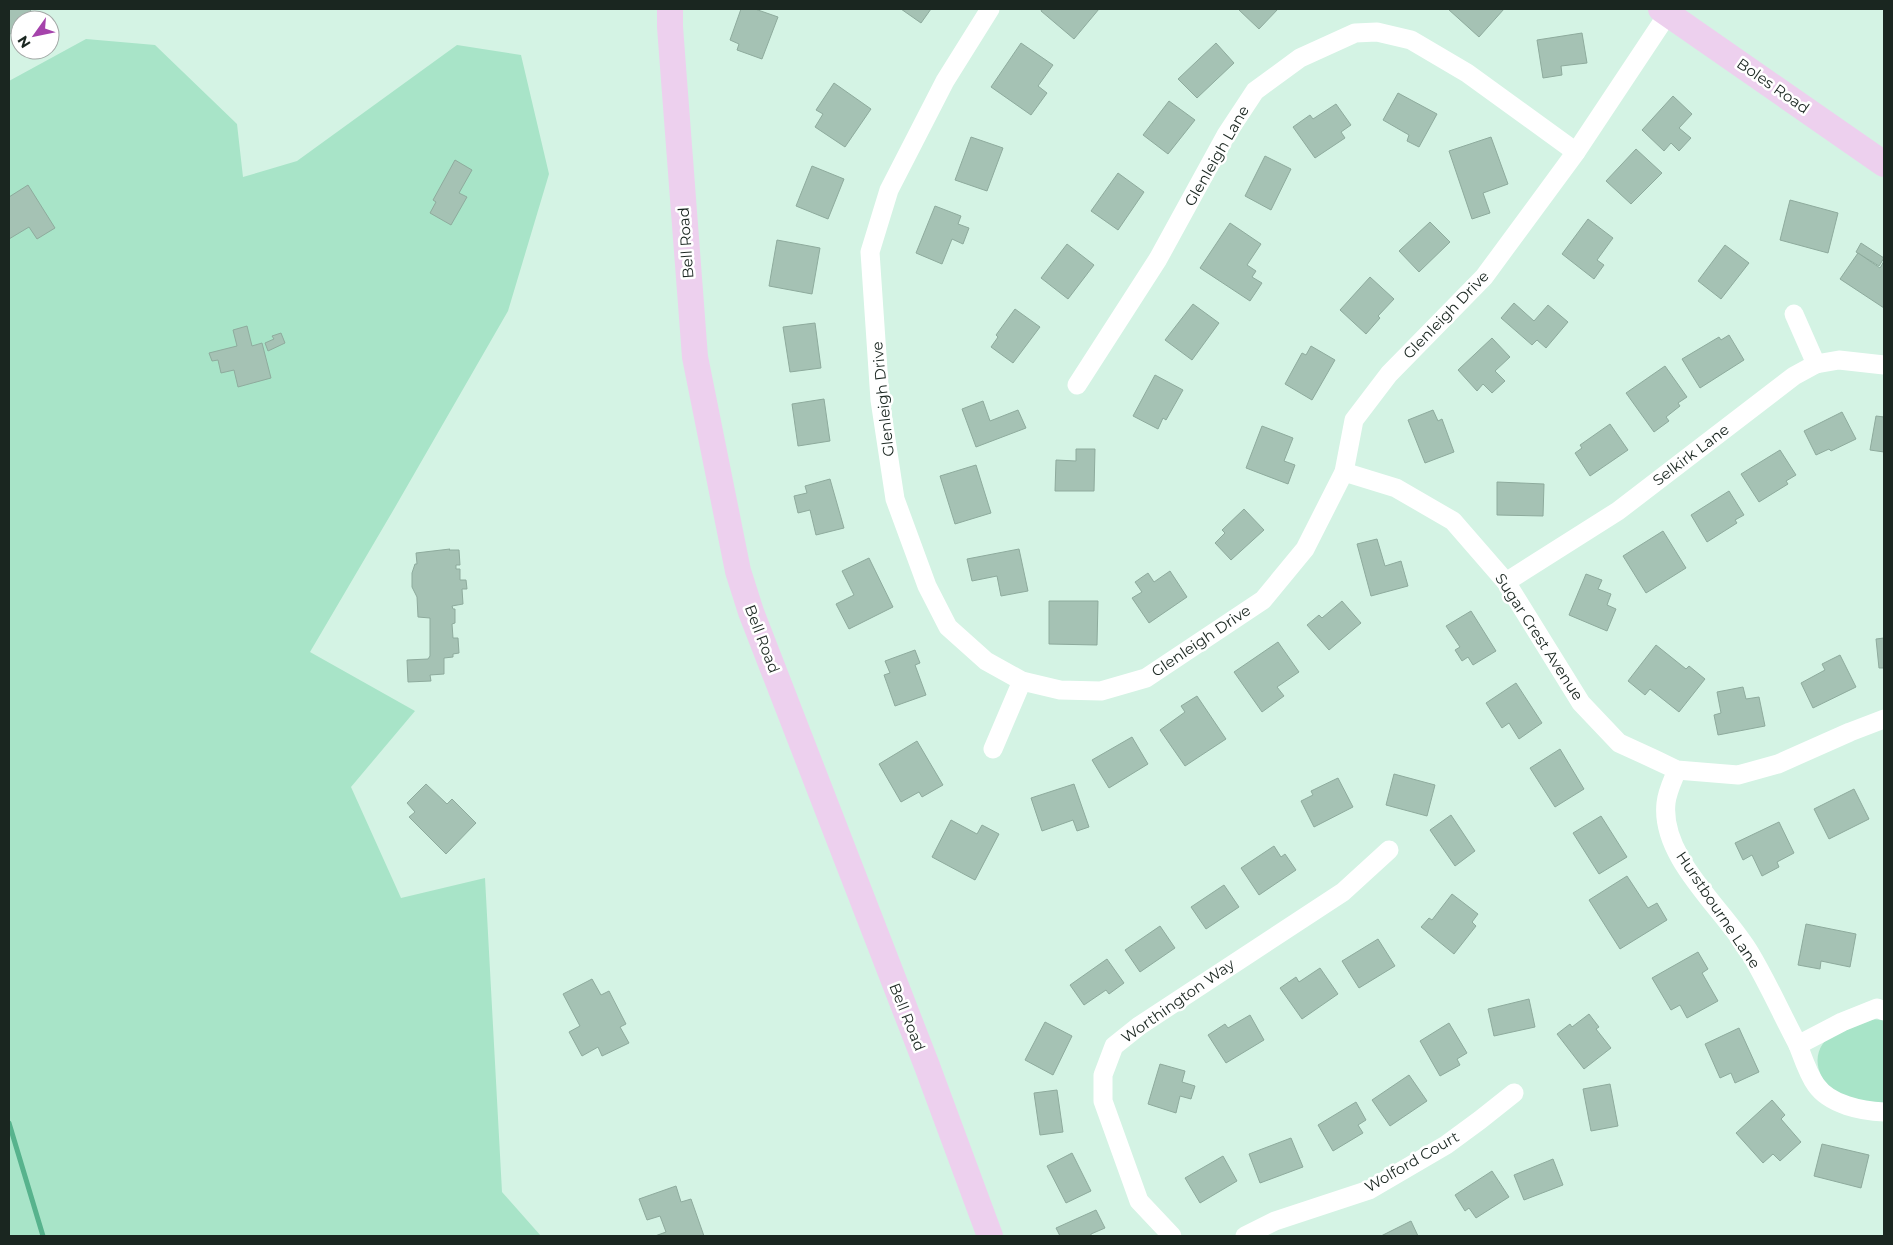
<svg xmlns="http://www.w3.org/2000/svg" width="1893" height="1245" font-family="Montserrat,sans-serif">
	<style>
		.green { fill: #a8e4c8 }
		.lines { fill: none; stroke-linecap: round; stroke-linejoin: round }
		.stream { stroke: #57b38d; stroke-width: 5 }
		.building { fill: #a5c2b4; stroke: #8eab9d }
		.street { stroke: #fff; stroke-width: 19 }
		.secondary { stroke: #edd0ee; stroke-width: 26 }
		.labels { text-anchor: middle; stroke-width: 5; stroke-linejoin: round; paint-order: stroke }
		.street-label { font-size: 15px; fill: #1a2620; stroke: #fff }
	</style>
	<rect width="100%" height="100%" fill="#d4f3e4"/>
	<g class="green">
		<path d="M86,39L155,45L237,124L243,177L297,161L457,45L521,55L549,174L508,311L394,509L310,652L415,711L351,787L401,898L485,878L502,1192L541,1236H9V81Z"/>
		<path d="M1869,1019L1884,1020V1104C1872,1102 1857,1102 1845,1097C1823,1089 1807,1060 1826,1040Z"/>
	</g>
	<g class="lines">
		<path class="stream" d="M9,1123L43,1236"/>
	</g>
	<g class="building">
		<path d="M9,9H30L34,20H20V43L15,32L10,34L9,31Z"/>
		<path d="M741,9H755L778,17L762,59L737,50L739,44L730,40Z"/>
		<path d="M901,9H931L921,23Z"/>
		<path d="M1042,9H1099L1074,39L1041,11Z"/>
		<path d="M1238,9H1278L1259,29Z"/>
		<path d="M1448,9H1504L1479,37Z"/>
		<path d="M1582,33L1587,63L1561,66L1562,75L1543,78L1537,40Z"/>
		<path d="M1021,43L1053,65L1038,86L1047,93L1031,115L991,87Z"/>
		<path d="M1216,43L1234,63L1197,98L1178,79Z"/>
		<path d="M834,83L871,109L845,147L815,127L823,114L816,110Z"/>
		<path d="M1398,93L1437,114L1419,147L1407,141L1409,135L1383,120Z"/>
		<path d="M1673,96L1692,114L1679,128L1691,138L1679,151L1671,143L1664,151L1642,130Z"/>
		<path d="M1169,101L1195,120L1168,154L1143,135Z"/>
		<path d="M1336,104L1351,125L1341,132L1345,138L1315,158L1293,127L1310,115L1313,119Z"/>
		<path d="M971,137L1003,148L987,191L955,180Z"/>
		<path d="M1491,137L1508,184L1483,193L1490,213L1472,219L1449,151Z"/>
		<path d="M1636,149L1662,173L1631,204L1606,181Z"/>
		<path d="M1265,156L1291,169L1271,210L1245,196Z"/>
		<path d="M455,160L472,170L459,193L467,197L451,225L430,213L436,202L433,200Z"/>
		<path d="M812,166L844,179L828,219L796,206Z"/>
		<path d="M1118,173L1144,192L1118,230L1091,211Z"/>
		<path d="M28,185L55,228L37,239L29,227L9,239V197Z"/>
		<path d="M1790,200L1838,213L1828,253L1780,240Z"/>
		<path d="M935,206L961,216L958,224L969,228L963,244L952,239L942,264L916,253Z"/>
		<path d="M1588,219L1613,238L1597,260L1604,265L1594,279L1562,254Z"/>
		<path d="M1430,222L1450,242L1419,272L1399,251Z"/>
		<path d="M1230,223L1261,244L1247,265L1256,271L1252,277L1262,283L1250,301L1200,268Z"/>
		<path d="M777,240L820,248L812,294L769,286Z"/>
		<path d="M1861,243L1884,258L1879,266L1856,252Z"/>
		<path d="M1067,244L1094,265L1068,299L1041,278Z"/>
		<path d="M1725,245L1749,263L1721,299L1698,281Z"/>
		<path d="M1858,253L1880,268L1884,261V308L1840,279Z"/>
		<path d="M1370,277L1394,299L1378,316L1380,318L1366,334L1340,310Z"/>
		<path d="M1514,303L1534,321L1548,305L1568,322L1546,348L1537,340L1532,345L1501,318Z"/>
		<path d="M1193,304L1219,323L1192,360L1165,340Z"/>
		<path d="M1015,309L1040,327L1013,363L991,347L998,337L996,335Z"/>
		<path d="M815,323L821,368L790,372L783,327Z"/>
		<path d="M247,326L252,346L262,343L271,378L238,387L234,370L221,373L218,360L212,361L209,353L237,346L233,330Z"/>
		<path d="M281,333L285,343L268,351L265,343L274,339L272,336Z"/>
		<path d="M1729,335L1744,360L1700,388L1682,359L1719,337L1721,340Z"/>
		<path d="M1492,338L1510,357L1495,371L1505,381L1492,393L1483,384L1477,391L1458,370Z"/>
		<path d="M1311,346L1335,360L1312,400L1285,384L1302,353L1306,355Z"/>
		<path d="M1665,366L1687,397L1678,403L1680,406L1666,417L1669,421L1654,432L1626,393Z"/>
		<path d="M1155,375L1183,390L1166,420L1163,418L1158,429L1133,416Z"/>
		<path d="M824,399L830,441L798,446L792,404Z"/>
		<path d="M983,401L990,421L1018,410L1026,428L976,447L962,409Z"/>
		<path d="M1433,410L1438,421L1442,419L1454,452L1425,463L1408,420Z"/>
		<path d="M1842,412L1856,439L1831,451L1829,449L1816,455L1804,431Z"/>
		<path d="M1876,416L1884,417V452L1870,450Z"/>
		<path d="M1610,424L1628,450L1590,476L1575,453L1582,448L1580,445Z"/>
		<path d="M1262,426L1293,438L1284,461L1295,465L1288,484L1246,468Z"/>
		<path d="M1076,449H1095L1094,491H1055L1056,460L1076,461Z"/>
		<path d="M1780,450L1796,475L1786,481L1788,484L1759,502L1741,474Z"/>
		<path d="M976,465L991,513L955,524L940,476Z"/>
		<path d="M830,479L844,528L816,535L810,510L798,513L794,496L807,493L805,486Z"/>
		<path d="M1497,482L1544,484L1543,516L1497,515Z"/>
		<path d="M1729,491L1744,515L1735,520L1737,523L1707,542L1691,515Z"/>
		<path d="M1244,509L1264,530L1231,560L1215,543L1225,533L1222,530Z"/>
		<path d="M1663,531L1686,568L1646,593L1623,556Z"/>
		<path d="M1377,539L1385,566L1401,561L1408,586L1371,596L1357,544Z"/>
		<path d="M450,549L449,550H459L460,565H456V569H460V580H466L467,589H462L463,604L452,606L453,609H455V623L452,624L453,638H458L459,653L453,654V657L444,658V674L430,675L431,681L408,682L407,660L428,659L430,656V618L418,617L417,597L412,587V573L415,564H417L416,553Z"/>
		<path d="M1019,549L1028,591L1001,596L997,576L972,581L967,559Z"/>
		<path d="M869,558L893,607L849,629L836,604L854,595L842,571Z"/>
		<path d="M1170,571L1187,597L1149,623L1132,598L1142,592L1135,582L1148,573L1154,582Z"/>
		<path d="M1586,574L1602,580L1598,589L1611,594L1607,605L1616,609L1607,631L1569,615Z"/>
		<path d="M1049,601H1098L1097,645L1049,644Z"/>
		<path d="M1342,601L1361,623L1329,650L1307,625L1319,615L1322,618Z"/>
		<path d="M1471,611L1496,651L1473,665L1468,657L1462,661L1455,650L1460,647L1446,626Z"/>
		<path d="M1884,638V668H1879L1876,639Z"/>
		<path d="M1278,642L1299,672L1277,687L1284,696L1262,712L1234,672Z"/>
		<path d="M1656,645L1686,669L1689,666L1705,679L1679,712L1650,689L1645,695L1628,681Z"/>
		<path d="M915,650L920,663L915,665L926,695L895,706L884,675L890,673L885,661Z"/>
		<path d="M1840,655L1856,687L1813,708L1801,683L1825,670L1822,664Z"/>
		<path d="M1516,683L1542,723L1519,739L1509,723L1502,728L1486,703Z"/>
		<path d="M1743,687L1746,699L1759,697L1765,726L1718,735L1714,715L1721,713L1717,692Z"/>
		<path d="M1197,696L1226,739L1185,766L1160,730L1185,712L1181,706Z"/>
		<path d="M1132,737L1148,764L1109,788L1092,760Z"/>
		<path d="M917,741L943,785L922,797L919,792L901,802L879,764Z"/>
		<path d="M1560,749L1584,789L1555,807L1530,768Z"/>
		<path d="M1394,774L1435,785L1427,816L1386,805Z"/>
		<path d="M1338,778L1353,807L1314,827L1301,801L1313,795L1311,791Z"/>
		<path d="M426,784L447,804L452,799L476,823L446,854L409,817L415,812L407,803Z"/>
		<path d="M1074,784L1089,827L1077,831L1073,820L1042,831L1031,798Z"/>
		<path d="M1854,789L1869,819L1829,839L1814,809Z"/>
		<path d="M1451,815L1475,851L1455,866L1430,830Z"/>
		<path d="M1601,816L1627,857L1599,874L1573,833Z"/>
		<path d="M951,820L977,834L982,825L999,834L975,880L932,857Z"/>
		<path d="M1779,822L1794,853L1777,862L1779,867L1762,876L1752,855L1743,860L1735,843Z"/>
		<path d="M1274,846L1281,857L1285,854L1296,870L1259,895L1241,868Z"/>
		<path d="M1627,876L1648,908L1657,903L1667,920L1620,949L1589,900Z"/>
		<path d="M1224,885L1239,907L1206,929L1191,907Z"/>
		<path d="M1452,894L1478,914L1472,922L1476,926L1454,954L1421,927L1429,918L1432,920Z"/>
		<path d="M1806,924L1856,934L1850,967L1821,961L1820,969L1798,965Z"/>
		<path d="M1160,926L1175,948L1140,972L1125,950Z"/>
		<path d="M1378,939L1395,966L1359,988L1342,961Z"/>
		<path d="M1698,952L1708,969L1702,973L1718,1001L1687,1018L1680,1005L1671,1010L1652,978Z"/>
		<path d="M1107,959L1124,983L1109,994L1106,990L1084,1005L1070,985Z"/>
		<path d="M1320,968L1338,994L1302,1019L1280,988L1296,977L1299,982Z"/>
		<path d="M592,979L601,995L609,991L626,1024L620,1027L629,1043L602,1056L598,1047L582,1056L569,1032L580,1026L563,994Z"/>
		<path d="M1529,999L1535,1027L1494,1036L1488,1009Z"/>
		<path d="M1589,1014L1599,1027L1596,1029L1611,1048L1584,1069L1557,1034L1570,1024L1572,1027Z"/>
		<path d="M1250,1015L1264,1040L1226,1063L1208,1035L1225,1024L1228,1028Z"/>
		<path d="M1045,1022L1072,1036L1053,1075L1025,1060Z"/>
		<path d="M1449,1023L1467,1053L1457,1059L1460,1065L1440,1076L1420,1041Z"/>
		<path d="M1739,1028L1759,1072L1735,1083L1731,1073L1720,1078L1705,1044Z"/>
		<path d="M1160,1064L1185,1071L1182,1082L1195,1086L1191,1099L1180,1096L1176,1113L1148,1104Z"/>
		<path d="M1409,1075L1427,1101L1390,1126L1372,1100Z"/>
		<path d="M1610,1084L1618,1126L1591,1131L1583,1089Z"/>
		<path d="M1057,1090L1063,1132L1040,1135L1034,1093Z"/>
		<path d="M1772,1100L1785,1115L1781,1119L1801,1142L1780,1161L1773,1154L1763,1163L1736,1133Z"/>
		<path d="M1356,1102L1366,1120L1358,1125L1363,1133L1333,1151L1318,1125Z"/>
		<path d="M1291,1138L1303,1167L1260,1183L1249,1154Z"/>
		<path d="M1822,1144L1869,1155L1861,1188L1814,1176Z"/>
		<path d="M1072,1153L1091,1191L1066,1203L1047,1166Z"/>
		<path d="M1223,1156L1237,1181L1200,1203L1185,1178Z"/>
		<path d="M1553,1159L1563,1185L1524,1200L1514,1175Z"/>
		<path d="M1492,1171L1509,1197L1476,1218L1469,1208L1465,1211L1455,1195Z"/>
		<path d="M676,1186L681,1202L691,1199L704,1236H655L666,1232L660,1216L647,1220L639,1199Z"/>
		<path d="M1096,1210L1105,1228L1091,1234V1236H1060L1056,1228Z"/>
		<path d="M1411,1221L1418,1236H1381Z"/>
	</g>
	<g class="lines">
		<g class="street">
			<path d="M990,9L945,81L889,190L870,252L880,400L895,499L927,586L948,627L986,661L1022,681L1060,690L1101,691L1146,678L1263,600L1305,549L1344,472L1354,420L1389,374L1484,277L1576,152L1671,9"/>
			<path d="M1794,314L1816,364"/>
			<path d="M1077,385L1158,259L1226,135L1255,91L1300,58L1355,33L1377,32L1411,40L1467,73L1576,152"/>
			<path d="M1344,472L1396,488L1453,521L1506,582L1581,703L1619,743L1656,760L1677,770L1738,775L1778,764L1850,732L1884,719"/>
			<path d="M1506,582L1618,511L1794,376L1816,364L1839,360L1884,365"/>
			<path d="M993,749L1022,681"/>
			<path d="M1677,770C1673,780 1667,792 1666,803C1660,858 1724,909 1750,953C1768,983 1782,1015 1798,1045"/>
			<path d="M1884,1011L1877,1008L1842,1022L1798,1045C1803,1058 1808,1074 1816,1085C1830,1105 1862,1111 1884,1112"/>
			<path d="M1172,1236L1139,1201L1103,1101V1075L1114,1046L1139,1026L1343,892L1389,850"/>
			<path d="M1245,1236L1275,1221L1369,1190L1446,1145L1480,1120L1514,1093"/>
		</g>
		<g class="secondary">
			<path d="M670,9V27L695,357L738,571L751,612L927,1066L990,1236"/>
			<path d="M1661,9L1884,164"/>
		</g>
	</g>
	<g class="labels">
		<g class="street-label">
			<text transform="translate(1773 86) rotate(35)" y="5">Boles Road</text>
			<text transform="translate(1217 156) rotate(-60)" y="5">Glenleigh Lane</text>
			<text transform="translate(686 243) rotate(-94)" y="5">Bell Road</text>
			<text transform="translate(1446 315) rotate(-46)" y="5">Glenleigh Drive</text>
			<text transform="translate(883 399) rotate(-96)" y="5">Glenleigh Drive</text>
			<text transform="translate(1691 455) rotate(-37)" y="5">Selkirk Lane</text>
			<text transform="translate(1539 637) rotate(57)" y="5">Sugar Crest Avenue</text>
			<text transform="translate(762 639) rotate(69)" y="5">Bell Road</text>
			<text transform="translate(1201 641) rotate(-34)" y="5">Glenleigh Drive</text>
			<text transform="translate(1718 910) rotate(56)" y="5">Hurstbourne Lane</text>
			<text transform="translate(1178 1001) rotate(-35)" y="5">Worthington Way</text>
			<text transform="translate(907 1017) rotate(68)" y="5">Bell Road</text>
			<text transform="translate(1412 1162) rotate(-30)" y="5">Wolford Court</text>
		</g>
	</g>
	<rect width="1893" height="1245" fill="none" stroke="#1a2620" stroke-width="20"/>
	<g transform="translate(35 35) rotate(237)"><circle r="24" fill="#ffffff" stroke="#a3a8a6"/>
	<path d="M0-4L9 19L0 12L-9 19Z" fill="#a543ab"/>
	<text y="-8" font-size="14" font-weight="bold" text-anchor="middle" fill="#1a2620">N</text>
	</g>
</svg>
